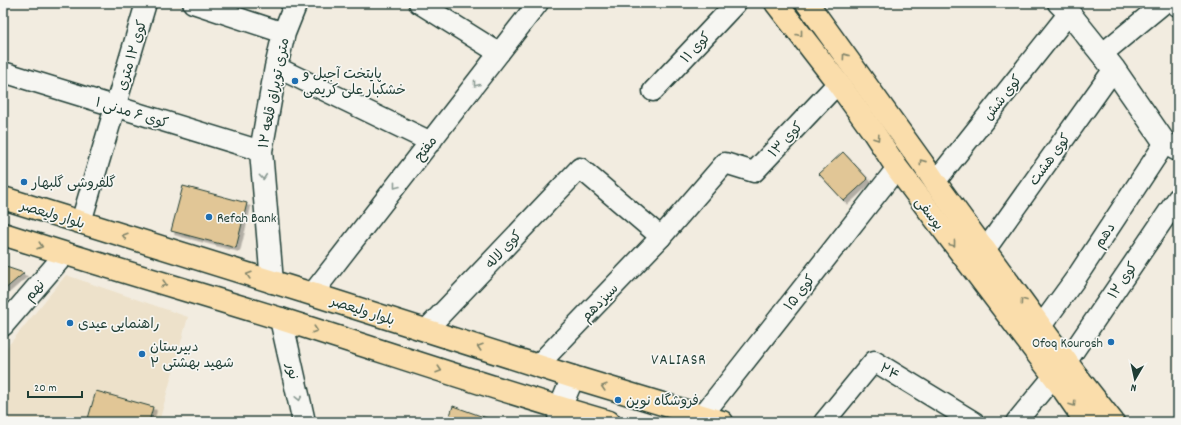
<svg xmlns="http://www.w3.org/2000/svg" width="1181" height="425" font-family="Dekko,'Playpen Sans Arabic',sans-serif">
	<style>
		.built { fill: #ede1ca }
		.building { fill: #e1c696; stroke: #1f3d34; filter: url(#shadow) }
		.lines { fill: none; stroke-linecap: round; stroke-linejoin: round }
		.minor-casing { stroke: #1f3d34; stroke-width: 23 }
		.tertiary-casing { stroke: #1f3d34; stroke-width: 25 }
		.secondary-casing { stroke: #1f3d34; stroke-width: 25 }
		.primary-casing { stroke: #1f3d34; stroke-width: 25 }
		.minor { stroke: #f6f6f2; stroke-width: 20 }
		.tertiary { stroke: #f6f6f2; stroke-width: 22 }
		.secondary { stroke: #f6f6f2; stroke-width: 22 }
		.primary { stroke: #faddab; stroke-width: 22 }
		.oneway { stroke: #82856a }
		.oneway2 { stroke: #8a9a93 }
		.poi-dot { fill: #1f6fb2; stroke: #f6f6f2; stroke-width: 1.5 }
		.labels { text-anchor: middle; stroke-width: 3.5; stroke-linejoin: round; paint-order: stroke }
		.street-label { font-size: 14px; fill: #1f3d34; stroke: #f6f6f2 }
		.poi-label { font-size: 14px; fill: #1f3d34; stroke: #f6f6f2; text-anchor: start }
		.neighbourhood-label { font-size: 15px; letter-spacing: 1px; fill: #1f3d34; stroke: #f6f6f2 }
	</style>
	<defs>
		<filter id="shadow"><feDropShadow dx="3.5" dy="3.5" stdDeviation="0" flood-color="#0004"/></filter>
	</defs>
	<rect width="100%" height="100%" fill="#f2ece0"/>
	<filter id="ink" filterUnits="userSpaceOnUse"><feTurbulence type="fractalNoise" baseFrequency=".025" numOctaves="2"/><feDisplacementMap in="SourceGraphic" scale="8" xChannelSelector="R" yChannelSelector="G"/><feConvolveMatrix kernelMatrix="1 2 1 2 8 2 1 2 1" color-interpolation-filters="sRGB"/></filter>
	<g filter="url(#ink)">
		<path class="built" d="M66,275L188,317L159,422H3V352Z"/>
		<g class="building">
			<path d="M843,152L868,179L844,201L819,174Z"/>
			<path d="M183,186L247,203L236,248L171,231Z"/>
			<path d="M3,266L24,273L3,291Z"/>
			<path d="M96,391L153,407L149,422H87Z"/>
			<path d="M453,406L492,420V422H448Z"/>
		</g>
		<g class="lines">
			<g class="minor-casing">
				<g id="minor">
					<path d="M193,3L284,33"/>
					<path d="M419,3L499,53"/>
					<path d="M1102,54L1164,3"/>
					<path d="M276,67L431,142"/>
					<path d="M3,72L261,151"/>
					<path d="M653,91L736,3"/>
					<path d="M935,182L1069,13"/>
					<path d="M81,222L146,3"/>
					<path d="M985,250L1114,69"/>
					<path d="M312,294L538,3"/>
					<path d="M3,326L65,254"/>
					<path d="M1041,326L1076,278L1165,143"/>
					<path d="M426,330L580,168L661,237"/>
					<path d="M1067,361L1178,198"/>
					<path d="M537,366L661,237L725,163L754,172L838,83"/>
					<path d="M702,416L897,168"/>
					<path d="M824,422L874,361L974,422"/>
					<path d="M1016,422L1054,376"/>
				</g>
			</g>
			<g class="tertiary-casing">
				<g id="tertiary">
					<path d="M1059,3L1069,13L1114,69L1165,143L1178,150"/>
					<path d="M1177,3L1178,5"/>
					<path d="M272,282L261,151L276,67L284,33L296,3"/>
					<path d="M281,319L304,422"/>
				</g>
			</g>
			<g class="secondary-casing">
				<path id="secondary" d="M559,422L560,408L573,377"/>
			</g>
			<g class="primary-casing">
				<g id="primary">
					<path d="M776,3L838,83L872,130L897,168L1054,376L1086,422"/>
					<path d="M807,3L923,164L935,182L1076,375L1113,422"/>
					<path d="M3,198L312,294L573,377L722,422"/>
					<path d="M3,234C96,264 190,291 284,320C392,354 500,391 609,422"/>
				</g>
			</g>
			<use href="#minor" class="minor"/>
			<use href="#tertiary" class="tertiary"/>
			<use href="#secondary" class="secondary"/>
			<use href="#primary" class="primary"/>
		</g>
		<defs><path id="oneway-chevron" d="M-2-3.5L2.5 0L-2 3.5" fill="none" stroke-width="1.6" stroke-linecap="round" stroke-linejoin="round"/></defs>
		<g class="oneway">
			<use href="#oneway-chevron" transform="translate(800 34) rotate(52)"/>
			<use href="#oneway-chevron" transform="translate(845 56) rotate(-126)"/>
			<use href="#oneway-chevron" transform="translate(877 138) rotate(57)"/>
			<use href="#oneway-chevron" transform="translate(922 162) rotate(-125)"/>
			<use href="#oneway-chevron" transform="translate(125 236) rotate(-163)"/>
			<use href="#oneway-chevron" transform="translate(953 244) rotate(52)"/>
			<use href="#oneway-chevron" transform="translate(40 246) rotate(18)"/>
			<use href="#oneway-chevron" transform="translate(249 275) rotate(-163)"/>
			<use href="#oneway-chevron" transform="translate(164 284) rotate(17)"/>
			<use href="#oneway-chevron" transform="translate(1023 301) rotate(-126)"/>
			<use href="#oneway-chevron" transform="translate(315 330) rotate(18)"/>
			<use href="#oneway-chevron" transform="translate(480 347) rotate(-162)"/>
			<use href="#oneway-chevron" transform="translate(439 370) rotate(18)"/>
			<use href="#oneway-chevron" transform="translate(604 387) rotate(-163)"/>
			<use href="#oneway-chevron" transform="translate(1073 404) rotate(56)"/>
		</g>
		<g class="oneway2">
			<use href="#oneway-chevron" transform="translate(476 84) rotate(128)"/>
			<use href="#oneway-chevron" transform="translate(263 177) rotate(85)"/>
			<use href="#oneway-chevron" transform="translate(396 186) rotate(128)"/>
			<use href="#oneway-chevron" transform="translate(299 398) rotate(78)"/>
		</g>
	</g>
	<g class="poi-dot">
		<circle cx="295" cy="81" r="4"/>
		<circle cx="24" cy="182" r="4"/>
		<circle cx="209" cy="217" r="4"/>
		<circle cx="70" cy="323" r="4"/>
		<circle cx="1111" cy="342" r="4"/>
		<circle cx="142" cy="354" r="4"/>
		<circle cx="618" cy="400" r="4"/>
	</g>
	<g class="labels">
		<g class="street-label">
			<text transform="translate(695 47) rotate(-47)" y="5">کوی ۱۱</text>
			<text transform="translate(131 55) rotate(-73)" y="5">کوی ۱۲ متری</text>
			<text transform="translate(273 93) rotate(-79)" y="5">۱۲ متری توپراق قلعه</text>
			<text transform="translate(1002 97) rotate(-52)" y="5">کوی شش</text>
			<text transform="translate(132 112) rotate(17)" y="5">کوی ۶ مدنی ۱</text>
			<text transform="translate(785 139) rotate(-47)" y="5">کوی ۱۳</text>
			<text transform="translate(425 148) rotate(-52)" y="5">مفتح</text>
			<text transform="translate(1049 159) rotate(-54)" y="5">کوی هشت</text>
			<text transform="translate(930 213) rotate(53)" y="5">یوسفی</text>
			<text transform="translate(53 214) rotate(17)" y="5">بلوار ولیعصر</text>
			<text transform="translate(1104 235) rotate(-57)" y="5">دهم</text>
			<text transform="translate(503 249) rotate(-47)" y="5">کوی لاله</text>
			<text transform="translate(1122 280) rotate(-56)" y="5">کوی ۱۲</text>
			<text transform="translate(34 290) rotate(-49)" y="5">نهم</text>
			<text transform="translate(799 292) rotate(-52)" y="5">کوی ۱۵</text>
			<text transform="translate(599 302) rotate(-46)" y="5">سیزدهم</text>
			<text transform="translate(363 310) rotate(18)" y="5">بلوار ولیعصر</text>
			<text transform="translate(293 371) rotate(78)" y="5">نور</text>
			<text transform="translate(890 371) rotate(31)" y="5">۲۴</text>
		</g>
		<g class="poi-label">
			<text x="303" y="78">پایتخت آجیل و<tspan x="303" dy="16">خشکبار علی کریمی</tspan></text>
			<text x="32" y="187">گلفروشی گلبهار</text>
			<text x="217" y="222">Refah Bank</text>
			<text x="78" y="328">راهنمایی عیدی</text>
			<text x="1103" y="347" text-anchor="end">Ofoq Kourosh</text>
			<text x="150" y="351">دبیرستان<tspan x="150" dy="16">شهید بهشتی ۲</tspan></text>
			<text x="626" y="405">فروشگاه نوین</text>
		</g>
		<g class="neighbourhood-label">
			<text x="679" y="364">VALIASR</text>
		</g>
	</g>
	<rect width="1181" height="425" fill="none" stroke="#f6f6f2" stroke-width="16"/>
	<rect x="8" y="8" width="1165" height="409" fill="none" stroke="#1f3d34" stroke-width="1.5" filter="url(#ink)"/>
	<g transform="translate(1135 379) rotate(189)" stroke="#f6f6f2" stroke-width="3" paint-order="stroke">
	<path d="M0-3L7 15L0 10L-7 15Z" fill="#1f3d34"/>
	<text y="-6" font-size="11" font-weight="bold" text-anchor="middle" fill="#1f3d34">N</text>
	</g>
	<path d="M28 391v6h54v-6" fill="none" stroke="#1f3d34" stroke-width="2"/>
	<text x="34" y="391" font-size="12" fill="#1f3d34" stroke="#f6f6f2" stroke-width="3" paint-order="stroke">20 m</text>
</svg>
